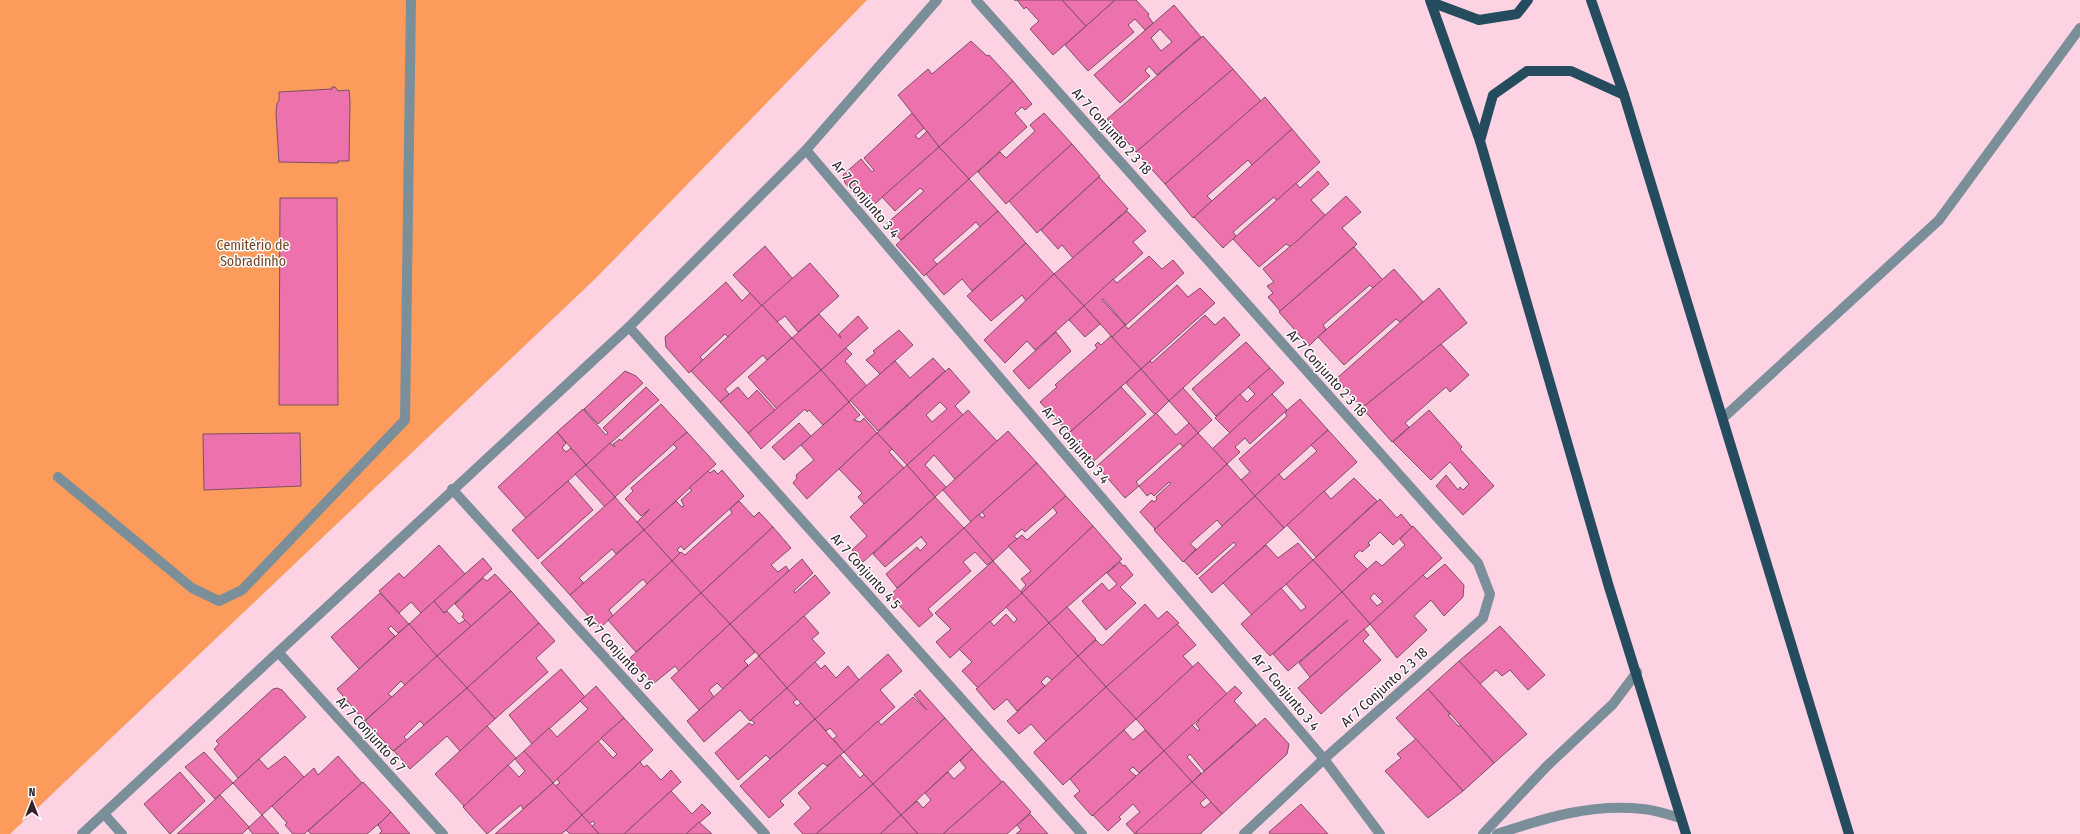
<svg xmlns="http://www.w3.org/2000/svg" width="2080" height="834" font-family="'Fira Sans Condensed',sans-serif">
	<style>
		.green { fill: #fc9b5b }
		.building { fill: #ed71ac; stroke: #7c5063; fill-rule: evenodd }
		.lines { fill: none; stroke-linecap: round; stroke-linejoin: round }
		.minor { stroke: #7a8f9a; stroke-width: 10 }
		.major { stroke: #254b5f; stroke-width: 10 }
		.labels { text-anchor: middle; stroke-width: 3; stroke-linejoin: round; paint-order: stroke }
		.street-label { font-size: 14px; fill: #342129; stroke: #fff }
		.park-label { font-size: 14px; fill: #744526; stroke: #fff }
	</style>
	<rect width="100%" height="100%" fill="#fdd3e4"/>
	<path class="green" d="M0,0H867L596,278L10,834H0Z"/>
	<g class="building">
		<path d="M1014,0H1062L1086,26L1053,55L1030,29L1039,21L1026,7L1024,9L1017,0Z"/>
		<path d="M1062,0H1115L1086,26Z"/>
		<path d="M1115,0H1136L1149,14L1148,16L1153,23L1145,30L1135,19L1128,25L1134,32L1088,71L1065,45Z"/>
		<path d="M1174,5L1201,37L1157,75L1149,66L1145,71L1150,76L1120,103L1094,75ZM1160,29L1172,42L1161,51L1151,38Z"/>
		<path d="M1203,36L1233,69L1136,152L1107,119Z"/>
		<path d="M971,41L987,56L989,55L1013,81L939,147L898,95L928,69L932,74Z"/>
		<path d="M1233,69L1261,101L1165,184L1136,152Z"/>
		<path d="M1013,81L1032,104L1025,110L1022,107L1015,113L1027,127L969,179L939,147Z"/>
		<path d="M332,87H335L338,91L349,90L350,101L349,161H338V163L279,162L276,114L277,103L279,101V92L332,89Z"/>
		<path d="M1265,97L1292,129L1252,165L1248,160L1207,196L1212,201L1193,218L1165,184Z"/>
		<path d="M912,113L924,128L915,136L919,139L927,131L939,147L868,210L845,183L843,175L861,159L872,172L874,170L864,158Z"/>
		<path d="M1044,113L1072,144L1006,204L978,172L1000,152L1006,158L1035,131L1030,125Z"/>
		<path d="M1292,129L1320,162L1277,201L1274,197L1233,232L1236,236L1223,248L1194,217Z"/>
		<path d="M1072,144L1100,176L1037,233L1009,201Z"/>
		<path d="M939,147L969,179L901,240L886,224L924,191L920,188L895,211L882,197Z"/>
		<path d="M1318,171L1329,184L1311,200L1325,215L1291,247L1286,244L1259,267L1233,239L1296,183L1300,188Z"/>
		<path d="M1099,177L1128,209L1073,258L1062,245L1058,249L1041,230Z"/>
		<path d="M969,179L998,211L980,227L976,222L933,260L937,264L924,276L896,245Z"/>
		<path d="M1346,196L1361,212L1342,228L1357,244L1280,311L1268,297L1273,293L1267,286L1274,282L1263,269L1298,240Z"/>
		<path d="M280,198H337L338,405H279Z"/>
		<path d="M998,211L1026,243L972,291L962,279L944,295L926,274Z"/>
		<path d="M1127,211L1146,231L1133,242L1143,253L1084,306L1054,274Z"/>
		<path d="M1026,243L1054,274L1026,301L1022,295L991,321L967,296Z"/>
		<path d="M765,246L793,279L762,306L733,275Z"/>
		<path d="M1354,247L1383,280L1373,288L1370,285L1323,325L1326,329L1309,346L1279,312Z"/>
		<path d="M1149,256L1162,269L1173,260L1184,273L1126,325L1103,299L1102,300L1125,325L1112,337L1084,306L1113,279L1117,283Z"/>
		<path d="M810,263L839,296L798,332L785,316L777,322L762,305Z"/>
		<path d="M1394,269L1423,302L1400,322L1396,319L1344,365L1318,337Z"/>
		<path d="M1054,274L1084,306L1035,350L1027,341L1005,363L984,340Z"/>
		<path d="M726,282L742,301L750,293L762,306L728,337L725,334L700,357L703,360L689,373L666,347L665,337Z"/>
		<path d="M1177,285L1188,297L1200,288L1215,303L1141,369L1112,337L1125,325L1128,329Z"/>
		<path d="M1439,288L1467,323L1362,408L1336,379Z"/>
		<path d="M762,305L792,338L767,360L763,355L725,389L729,394L720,402L691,371Z"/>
		<path d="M1084,306L1100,324L1085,337L1069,320Z"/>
		<path d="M819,314L841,338L839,334L858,316L868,328L821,370L792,338Z"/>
		<path d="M1205,315L1215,325L1224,317L1240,335L1169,401L1141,369L1150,361L1152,363Z"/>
		<path d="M899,330L913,345L880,374L866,360L875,353L873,351Z"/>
		<path d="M1056,332L1071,351L1029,389L1013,371Z"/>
		<path d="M1111,336L1141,369L1069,433L1040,402L1057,387L1055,385L1097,348L1095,345L1098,342L1101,345Z"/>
		<path d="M792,338L821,370L777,409L748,377Z"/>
		<path d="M1246,342L1270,368L1216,416L1192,389Z"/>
		<path d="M1441,344L1469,375L1450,392L1446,387L1405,423L1409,427L1392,442L1362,408Z"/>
		<path d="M846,348L852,354L845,361L867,386L849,402L821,370Z"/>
		<path d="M933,358L945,371L878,431L850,400L895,361L910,378Z"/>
		<path d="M949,368L970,392L955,406L963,415L907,465L877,433ZM940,402L947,409L932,422L926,415Z"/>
		<path d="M1270,368L1284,383L1230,433L1215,418L1240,394L1247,402L1255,394L1248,387Z"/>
		<path d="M1141,369L1169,401L1155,415L1126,383Z"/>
		<path d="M821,370L849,402L823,425L809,410L807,412L805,409L761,449L748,433Z"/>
		<path d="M625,371L636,376L643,383L598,424L584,409Z"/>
		<path d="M646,387L659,400L586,465L557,432L583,409L606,435L608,433L603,428Z"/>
		<path d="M738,387L748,399L757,390L775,410L748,433L720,402Z"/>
		<path d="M1121,387L1146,414L1094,461L1069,433Z"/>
		<path d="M1183,388L1212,420L1198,433L1169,401Z"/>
		<path d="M1272,394L1287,410L1250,444L1245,438L1235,447L1240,452L1227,464L1212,449Z"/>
		<path d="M1300,399L1328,430L1255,496L1241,480L1250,472L1239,459L1287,416L1285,412Z"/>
		<path d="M849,402L860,415L854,420L860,422L864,418L877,433L807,499L793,483L797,478L796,475L814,460L801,445Z"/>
		<path d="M661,404L687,432L615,497L586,465L610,443L615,447L613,444L620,439L621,441Z"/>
		<path d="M968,410L997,441L955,479L934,455L925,465L946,487L935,497L907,465Z"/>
		<path d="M1429,410L1462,447L1460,449L1494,486L1463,515L1436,486L1446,475L1458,490L1460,487L1463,490L1469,484L1450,462L1431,480L1393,442Z"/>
		<path d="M1156,413L1176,435L1189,423L1198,433L1183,447L1180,443L1136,482L1139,486L1125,498L1097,466Z"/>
		<path d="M799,423L811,436L784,460L772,447Z"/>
		<path d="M1328,430L1357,462L1284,528L1255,496L1279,474L1284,480L1317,451L1311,445Z"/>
		<path d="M1008,431L1037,463L971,522L943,490Z"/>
		<path d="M557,432L566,443L562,448L566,452L571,448L586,465L526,518L498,487Z"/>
		<path d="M687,432L716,464L644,530L637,522L650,509L641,516L625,499L633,491L631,488L677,448L673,444Z"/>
		<path d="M300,433L301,486L204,490L203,434Z"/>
		<path d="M877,433L892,449L889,452L904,468L864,504L858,497L862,493L839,469Z"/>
		<path d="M1198,433L1227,464L1155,529L1140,512L1152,500L1154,502L1157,499L1156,497L1171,483L1169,482L1154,496L1151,493L1147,496L1139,486Z"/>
		<path d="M1037,463L1066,496L1025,532L1022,529L1014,536L1017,539L993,561L964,528L979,514L982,518L985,516L982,512Z"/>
		<path d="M1227,464L1255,496L1222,526L1217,520L1190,544L1196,549L1183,562L1154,530Z"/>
		<path d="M586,465L615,497L605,507L575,474Z"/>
		<path d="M907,465L935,497L863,562L852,550L867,536L850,517Z"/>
		<path d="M714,470L718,474L722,470L744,496L684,550L681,546L677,550L680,553L672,561L644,530L676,501L682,507L684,506L681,500L692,490L689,488L708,471L710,473Z"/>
		<path d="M1354,478L1377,501L1316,557L1287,525L1324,491L1331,499Z"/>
		<path d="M568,481L593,510L538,559L512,530Z"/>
		<path d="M1066,496L1093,526L1022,593L1021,591L1026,585L1021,579L1031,571L1008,546L1022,535L1027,540L1057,513L1053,507Z"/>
		<path d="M1255,496L1284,528L1212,593L1199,578L1236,545L1234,542L1197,575L1184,561Z"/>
		<path d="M615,497L644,530L616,554L612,549L579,578L584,583L570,595L541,563Z"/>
		<path d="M935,497L964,528L897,588L886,574L917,547L920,551L927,544L921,537L922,536L885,567L873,554Z"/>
		<path d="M1380,499L1397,518L1401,514L1412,527L1393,545L1380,532L1368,543L1370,545L1362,552L1360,550L1354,556L1367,569L1342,592L1313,560Z"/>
		<path d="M739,501L754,517L759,512L773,527L701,593L672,561L681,552L685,555L732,513L730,509Z"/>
		<path d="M1093,526L1122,559L1049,623L1022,593Z"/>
		<path d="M1413,526L1442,558L1370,624L1342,592L1376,561L1382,566L1405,545L1400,539ZM1374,593L1383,602L1377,606L1370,598Z"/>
		<path d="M773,527L791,548L771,565L778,572L786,566L789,571L730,624L701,593Z"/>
		<path d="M964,528L993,561L987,565L975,552L963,562L971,571L928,609L933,615L919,627L890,595Z"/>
		<path d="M644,530L672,561L647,584L643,579L609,610L613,616L601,627L597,626L570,595Z"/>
		<path d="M1298,543L1313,560L1252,615L1223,583L1266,545L1278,558Z"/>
		<path d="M439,545L465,574L421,613L411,602L399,613L379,591L399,573L404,578Z"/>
		<path d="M483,558L492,569L444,613L434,601Z"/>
		<path d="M802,559L813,573L794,591L795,593L815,575L830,593L759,656L730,624Z"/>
		<path d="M1313,560L1342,592L1270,656L1241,624L1281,588L1301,611L1306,607L1286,584Z"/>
		<path d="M672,561L701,593L636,652L608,620Z"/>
		<path d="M993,561L1022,593L950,658L936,642L951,629L935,613Z"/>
		<path d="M1120,562L1123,566L1125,565L1133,575L1120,587L1136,603L1106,630L1082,601L1102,583L1109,591L1117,584L1107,573Z"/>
		<path d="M1445,564L1464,585L1463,597L1444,616L1431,600L1414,616L1427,630L1397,658L1370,624L1423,575L1427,579Z"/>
		<path d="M495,574L511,591L471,626L462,617L464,614L455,604L483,578L487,581Z"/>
		<path d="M511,591L539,623L467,688L437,656Z"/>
		<path d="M1342,592L1370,624L1310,677L1299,663L1348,620L1288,671L1273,654Z"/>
		<path d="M380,593L409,624L398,633L391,626L388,629L395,636L359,669L331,637Z"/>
		<path d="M701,593L730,624L679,671L675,666L653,684L630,658Z"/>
		<path d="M1022,593L1049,623L978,688L962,671L972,662L959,649L990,621L994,626L1006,614L1014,623L1017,619L1006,607Z"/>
		<path d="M434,601L444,613L447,611L459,624L465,620L471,626L437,656L409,624Z"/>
		<path d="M1145,604L1158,619L1167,611L1179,623L1106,687L1078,656L1096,640L1101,645H1103Z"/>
		<path d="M1067,607L1096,639L1078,656L1049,623Z"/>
		<path d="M804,616L819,633L812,639L825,653L787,688L759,656Z"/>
		<path d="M539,623L555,641L536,658L548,672L495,719L467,688Z"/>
		<path d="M1049,623L1078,656L1052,680L1047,676L1041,682L1045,686L1017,711L1007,699L994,710L976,689Z"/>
		<path d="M409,624L437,656L405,685L401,681L388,694L392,697L364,721L337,689Z"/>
		<path d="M730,624L755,652L744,661L748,665L723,689L717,683L709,690L714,697L699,710L671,678Z"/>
		<path d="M1177,624L1196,645L1183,656L1193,667L1136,719L1106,687Z"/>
		<path d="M1500,626L1545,675L1528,690L1510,670L1502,676L1496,670L1480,684L1459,661Z"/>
		<path d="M1364,629L1369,635L1363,641L1381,660L1321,714L1298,688Z"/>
		<path d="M888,654L902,671L880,690L895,707L844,752L833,739L837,736L830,728L826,731L815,719Z"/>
		<path d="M437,656L467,688L424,725L420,721L404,737L407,740L393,751L365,721Z"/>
		<path d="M759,656L787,688L750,721L740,710L704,742L687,721Z"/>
		<path d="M1078,656L1106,687L1046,741L1031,724L1019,734L1007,721Z"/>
		<path d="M1459,661L1527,734L1494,763L1428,689Z"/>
		<path d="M815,662L821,669L825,665L836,678L848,666L859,680L815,719L787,688Z"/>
		<path d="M1198,662L1227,694L1164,751L1136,719Z"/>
		<path d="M561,669L585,697L532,744L509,715Z"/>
		<path d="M596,686L624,718L553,783L524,751L549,728L557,737L588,709L580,701Z"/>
		<path d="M1235,686L1242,693L1234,701L1256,725L1204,771L1190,754L1187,757L1201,773L1192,782L1164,751L1192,725L1198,731L1200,730L1196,724L1199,721L1198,720Z"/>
		<path d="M1106,687L1136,719L1063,785L1034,753L1035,751Z"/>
		<path d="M277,688L282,690L306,717L238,778L214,749L219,744L216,741L273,689Z"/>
		<path d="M467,688L495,719L460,751L447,736L410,769L394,751Z"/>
		<path d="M787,688L797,699L793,702L797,706L801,703L815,719L770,759L766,755L738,780L715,753L749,723L752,725L755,723L751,720Z"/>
		<path d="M1428,689L1450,714L1448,715L1459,727L1460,725L1494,763L1463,791L1396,718Z"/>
		<path d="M920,690L945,718L873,784L844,752L878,721L881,725L913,697L927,710L914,695Z"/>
		<path d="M624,718L653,750L582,815L555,786L560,783L557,779L598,741L613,758L617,754L601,738Z"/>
		<path d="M945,718L972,749L901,815L873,784Z"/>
		<path d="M1265,718L1289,744L1287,754L1222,814L1192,782Z"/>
		<path d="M815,719L844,752L827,766L823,763L780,801L784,805L769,818L740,786Z"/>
		<path d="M487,726L516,758L464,806L435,774Z"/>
		<path d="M1124,730L1133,740L1145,730L1164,751L1139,773L1133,767L1129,770L1136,776L1092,816L1074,796L1080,791L1070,779Z"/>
		<path d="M1416,739L1463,791L1428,818L1385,771L1401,758L1397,754Z"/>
		<path d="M972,749L1002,782L943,834H918L901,815L917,801L923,808L931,800L925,793L948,772L954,779L966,768L960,761Z"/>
		<path d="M524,751L553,783L523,809L521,805L487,834L463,807L508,765L519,777L525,771L515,759Z"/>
		<path d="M1164,751L1192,782L1135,834L1126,824L1140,812L1133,804L1119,817L1121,819L1108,831L1093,815Z"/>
		<path d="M204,752L233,783L215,799L185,767Z"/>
		<path d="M840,755L860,778L864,774L873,784L816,834H803L794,824L811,808L798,793Z"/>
		<path d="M285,756L304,777L262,815L233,783L259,759L268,769Z"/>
		<path d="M338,756L362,783L304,834H293L285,825L287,823L272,806L314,768L318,775Z"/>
		<path d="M640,762L644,767L647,765L661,780L671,770L681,782L624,834H599L592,826L595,824L593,821L589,824L582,815Z"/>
		<path d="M180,772L205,801L170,834L144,804Z"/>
		<path d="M1003,781L1031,812L1007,834H943Z"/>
		<path d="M363,782L391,812L390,814L367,834H311L308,831Z"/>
		<path d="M1192,782L1207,797L1200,803L1204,808L1211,802L1222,814L1200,834H1137L1136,832Z"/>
		<path d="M553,783L582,815L565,831L561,834H495Z"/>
		<path d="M873,784L901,815L880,834H816Z"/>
		<path d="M671,791L692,814L702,804L711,813L686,834H624Z"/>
		<path d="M220,795L249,827L242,834H177Z"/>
		<path d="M1301,804L1328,834H1270L1269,832Z"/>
		<path d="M391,812L410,834H379L382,831L378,825Z"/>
		<path d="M1030,814L1048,834H1016L1021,830L1017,825Z"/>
		<path d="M262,815L279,834H253L248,828Z"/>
		<path d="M582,815L592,826L599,834H570L566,830Z"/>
		<path d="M901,815L918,834H880Z"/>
		<path d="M699,822L712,834H686Z"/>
	</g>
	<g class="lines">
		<g class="minor">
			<path d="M976,0L1478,563L1490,594L1483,618L1324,759L1244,834"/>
			<path d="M806,150L1324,759L1380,834"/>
			<path d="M629,327L1082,834"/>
			<path d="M1723,418L1939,220L2080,28"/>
			<path d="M58,477L192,588L219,601L242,590L405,420L411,0"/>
			<path d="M452,489L765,834"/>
			<path d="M279,653L443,834"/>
			<path d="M104,814L122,834"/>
			<path d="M82,834L629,327L806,150L937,0"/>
			<path d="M1483,834L1546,767L1613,704L1637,672"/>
			<path d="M1497,834C1545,818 1592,803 1643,809C1656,810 1669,815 1681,818"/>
		</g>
		<g class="major">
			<path d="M1430,0L1480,141L1609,587L1686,834"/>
			<path d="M1591,0L1624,95L1849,834"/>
			<path d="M1431,2L1479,20L1517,14L1528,0"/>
			<path d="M1480,141L1493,95L1527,71H1571L1624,95"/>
		</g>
	</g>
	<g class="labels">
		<g class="street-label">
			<text transform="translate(1112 131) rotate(48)" y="5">Ar 7 Conjunto 2 3 18</text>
			<text transform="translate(866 199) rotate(50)" y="5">Ar 7 Conjunto 3 4</text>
			<text transform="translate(1327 373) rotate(48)" y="5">Ar 7 Conjunto 2 3 18</text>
			<text transform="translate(1076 445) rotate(50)" y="5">Ar 7 Conjunto 3 4</text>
			<text transform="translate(866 571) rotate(48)" y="5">Ar 7 Conjunto 4 5</text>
			<text transform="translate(619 652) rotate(48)" y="5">Ar 7 Conjunto 5 6</text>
			<text transform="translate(1384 687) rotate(-42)" y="5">Ar 7 Conjunto 2 3 18</text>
			<text transform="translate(1286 692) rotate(50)" y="5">Ar 7 Conjunto 3 4</text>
			<text transform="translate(371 734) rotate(48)" y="5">Ar 7 Conjunto 6 7</text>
		</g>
		<g class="park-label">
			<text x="253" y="250">Cemitério de<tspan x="253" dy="16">Sobradinho</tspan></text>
		</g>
	</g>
	<g transform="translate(32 802)" stroke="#ffffff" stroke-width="3" paint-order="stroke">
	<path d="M0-3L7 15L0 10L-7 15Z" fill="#342129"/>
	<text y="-6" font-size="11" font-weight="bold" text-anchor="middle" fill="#342129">N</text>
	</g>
</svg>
